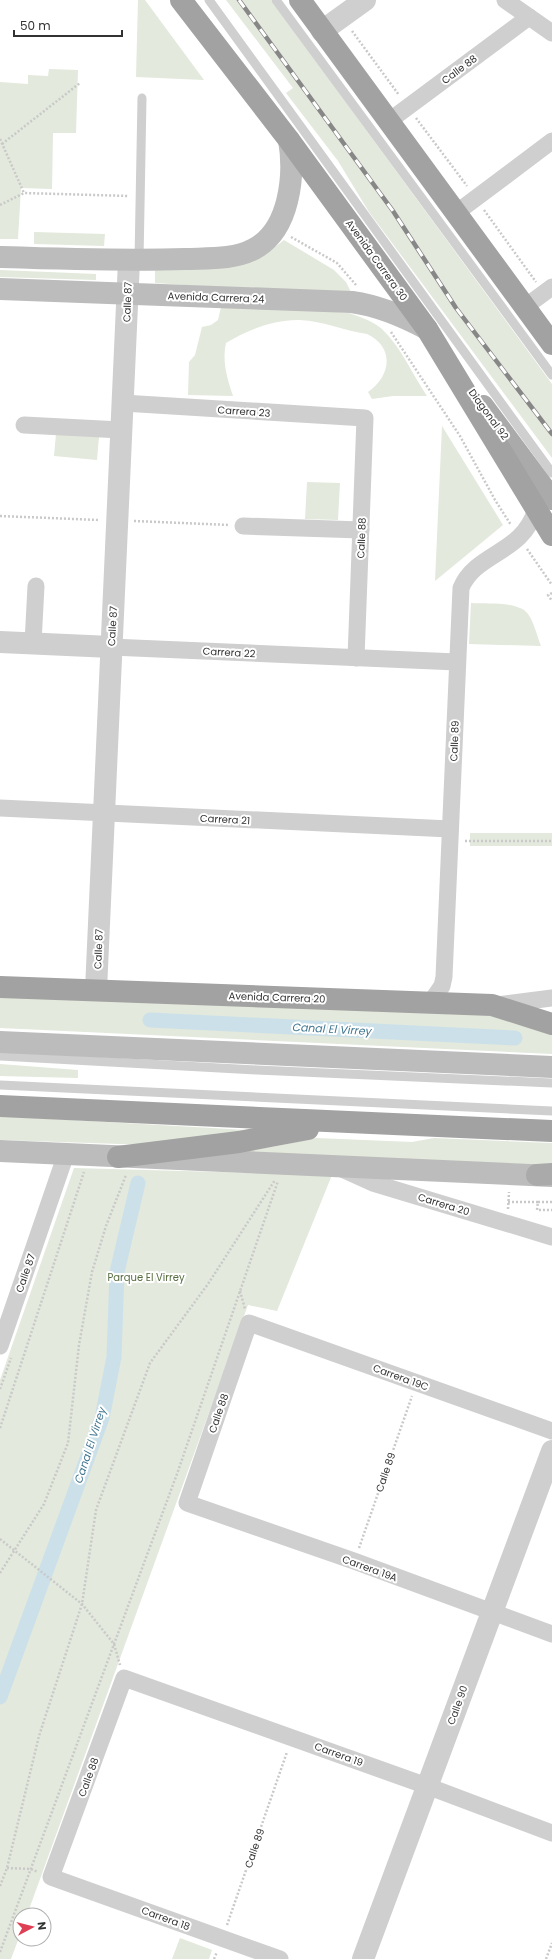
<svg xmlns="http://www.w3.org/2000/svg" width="552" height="1959" font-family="Poppins,sans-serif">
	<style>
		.green { fill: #e3e9dc }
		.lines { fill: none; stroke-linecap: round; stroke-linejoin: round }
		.canal { stroke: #cce0ea; stroke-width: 15 }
		.path { stroke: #c9c9c9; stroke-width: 2.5; stroke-dasharray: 2 2; stroke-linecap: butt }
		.service { stroke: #cfcfcf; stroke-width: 9 }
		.minor { stroke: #cfcfcf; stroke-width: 17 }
		.tertiary { stroke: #cfcfcf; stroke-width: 22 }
		.secondary { stroke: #bcbcbc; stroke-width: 22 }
		.primary { stroke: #aaa; stroke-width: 22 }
		.trunk { stroke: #a2a2a2; stroke-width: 22 }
		.rail-casing { stroke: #878787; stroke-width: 4.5 }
		.rail { stroke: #fff; stroke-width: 3; stroke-dasharray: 9; stroke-linecap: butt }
		.labels { text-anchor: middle; stroke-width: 4; stroke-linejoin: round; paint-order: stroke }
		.street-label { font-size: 10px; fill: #323232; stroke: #fff }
		.park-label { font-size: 10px; fill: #576d41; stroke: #fff }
		.water-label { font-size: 11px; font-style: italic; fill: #427792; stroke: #fff }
	</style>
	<rect width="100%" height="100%" fill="#fff"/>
	<g class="green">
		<path d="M138,0H145L204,80L136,77Z"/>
		<path d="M226,0H271L552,384V458L369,212L338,161L286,93L293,88Z"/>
		<path d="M49,69L78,70L76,133H53L52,189L21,188L18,239H0V82L28,84V75L48,76Z"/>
		<path d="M34,232L105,234L104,246L34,244Z"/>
		<path d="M284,240L334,270L346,282L353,296L155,283V268L266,254Z"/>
		<path d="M0,270L96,274V280L0,277Z"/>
		<path d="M222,303L349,313C360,317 373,321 382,329C402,348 412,374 427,396H393L372,399L368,392C391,376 395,347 367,334C345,331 323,321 300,320C275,319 247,330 226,343C222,362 227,378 233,396L188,395L189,362L195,355L202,327L211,325L218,320Z"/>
		<path d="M442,426L503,525L435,581Z"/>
		<path d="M56,434L99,437L97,460L54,456Z"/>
		<path d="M307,482L340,483L338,520L305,519Z"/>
		<path d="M471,603C485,604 519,601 528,614C534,622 537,636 541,646L469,644Z"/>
		<rect x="470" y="833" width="82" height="13"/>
		<path d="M0,994L506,1016L552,1033V1054L0,1028Z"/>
		<path d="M0,1064L78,1070V1078L0,1076Z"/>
		<path d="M0,1116L263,1131L150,1145L0,1140Z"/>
		<path d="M316,1138L412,1142L434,1138L552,1143V1164L486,1168L192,1157L272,1147Z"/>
		<path d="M74,1168L332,1175L277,1311L248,1305L27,1915H20V1935L11,1959H0V1380Z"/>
		<path d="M180,1938L212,1950L209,1959H172Z"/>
	</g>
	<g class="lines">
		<g class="canal">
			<path d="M150,1020L515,1038"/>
			<path d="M0,1697L102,1418L114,1357L117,1272L138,1183"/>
		</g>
		<g class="path">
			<path d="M352,31L399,95"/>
			<path d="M416,118L467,186"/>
			<path d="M0,139L24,193"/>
			<path d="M2,144L80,83"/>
			<path d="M0,205L24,193L129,196"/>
			<path d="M484,210L536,282"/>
			<path d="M291,237L337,263L356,285"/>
			<path d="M391,332L460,436L495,500L511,525"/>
			<path d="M0,516L99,520"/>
			<path d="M134,521L229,525"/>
			<path d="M527,549L552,585"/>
			<path d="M552,593L548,595L552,601"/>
			<path d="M465,841H552"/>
			<path d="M508,1202H538"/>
			<path d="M552,1202H538L537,1210H552"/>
			<path d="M508,1209L509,1192"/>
			<path d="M240,1291L245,1309"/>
			<path d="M0,1389L11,1358"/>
			<path d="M0,1428L84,1172"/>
			<path d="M0,1539L82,1604L114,1644L120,1665"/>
			<path d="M359,1548L412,1396"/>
			<path d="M0,1573L44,1504L68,1443L79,1345L92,1272L106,1226L126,1175"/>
			<path d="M7,1868L31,1869L38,1872"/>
			<path d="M0,1886L7,1868L39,1736L82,1604L96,1510L150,1363L208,1284L275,1180"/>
			<path d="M227,1925L287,1752"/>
			<path d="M0,1952L177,1474L278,1181"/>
			<path d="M214,1959L217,1952"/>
			<path d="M546,1959L552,1943"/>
		</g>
		<g class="service">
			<path d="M209,0L552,473"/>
			<path d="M276,0L552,375"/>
			<path d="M139,260L142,98"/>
			<path d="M0,1056L257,1070L552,1083"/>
			<path d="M0,1085L552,1111"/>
		</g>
		<g class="minor">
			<path d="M505,0L552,33"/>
			<path d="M389,121L529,17"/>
			<path d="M456,213L552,141"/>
			<path d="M525,307L552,287"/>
			<path d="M123,403L365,418L356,658"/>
			<path d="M24,425L121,430"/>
			<path d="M243,526L361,530"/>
			<path d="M33,643L36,586"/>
			<path d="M111,647L457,662"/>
			<path d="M0,808L450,829"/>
			<path d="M430,1003L442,986L444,977L461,588C476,552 523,554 536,509"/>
			<path d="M497,1005L552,998"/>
			<path d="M342,1169L373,1183L552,1237"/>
			<path d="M0,1346L66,1154"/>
			<path d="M552,1431L249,1323L187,1503L354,1561L552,1634"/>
			<path d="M280,1959L51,1877L124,1678L427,1786L552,1833"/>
		</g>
		<g class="tertiary">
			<path d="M322,31L365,0"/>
			<path d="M0,642L111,647"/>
			<path d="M96,990L129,261"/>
			<path d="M363,1959L552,1451"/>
		</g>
		<g class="secondary">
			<path d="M0,257C62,259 123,261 185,259C207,258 234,260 254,249C290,230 295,175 289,140"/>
			<path d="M0,289L352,302C380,306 403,316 427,329"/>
			<path d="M0,1042L552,1067"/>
			<path d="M0,1151L552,1176"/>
		</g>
		<g class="primary">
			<path d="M483,406L552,499"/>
			<path d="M537,1175L552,1174"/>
		</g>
		<g class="trunk">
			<path d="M181,0L289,140L427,329L552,535"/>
			<path d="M300,0L552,344"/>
			<path d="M0,987L492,1005L552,1024"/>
			<path d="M0,1106C184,1116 368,1122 552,1131"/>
			<path d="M118,1157L239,1142L308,1129"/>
		</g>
		<g class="rail-casing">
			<path id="rail" d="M239,0L393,211L456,308L552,434"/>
		</g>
		<use href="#rail" class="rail"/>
	</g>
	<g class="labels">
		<g class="street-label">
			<text transform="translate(459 69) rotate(-37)" y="4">Calle 88</text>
			<text transform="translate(377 260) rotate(54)" y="4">Avenida Carrera 30</text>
			<text transform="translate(216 297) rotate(2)" y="4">Avenida Carrera 24</text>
			<text transform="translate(127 302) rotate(-88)" y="4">Calle 87</text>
			<text transform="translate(244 411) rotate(4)" y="4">Carrera 23</text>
			<text transform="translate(489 414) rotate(54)" y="4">Diagonal 92</text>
			<text transform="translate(361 538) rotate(-88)" y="4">Calle 88</text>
			<text transform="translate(112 626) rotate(-87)" y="4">Calle 87</text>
			<text transform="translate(229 652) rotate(3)" y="4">Carrera 22</text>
			<text transform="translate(454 741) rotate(-88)" y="4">Calle 89</text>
			<text transform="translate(225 819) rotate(3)" y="4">Carrera 21</text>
			<text transform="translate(98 949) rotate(-88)" y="4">Calle 87</text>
			<text transform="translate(277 997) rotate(2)" y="4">Avenida Carrera 20</text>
			<text transform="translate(444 1204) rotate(17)" y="4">Carrera 20</text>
			<text transform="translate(25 1273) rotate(-71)" y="4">Calle 87</text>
			<text transform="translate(401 1377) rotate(20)" y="4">Carrera 19C</text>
			<text transform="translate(218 1413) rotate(-71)" y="4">Calle 88</text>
			<text transform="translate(385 1472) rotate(-71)" y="4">Calle 89</text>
			<text transform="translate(370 1568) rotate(20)" y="4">Carrera 19A</text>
			<text transform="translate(457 1705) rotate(-70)" y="4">Calle 90</text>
			<text transform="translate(339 1754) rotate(20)" y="4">Carrera 19</text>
			<text transform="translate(88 1777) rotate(-70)" y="4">Calle 88</text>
			<text transform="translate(254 1848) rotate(-71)" y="4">Calle 89</text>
			<text transform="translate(166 1918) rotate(20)" y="4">Carrera 18</text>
		</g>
		<g class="park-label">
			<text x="146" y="1281">Parque El Virrey</text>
		</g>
		<g class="water-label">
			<text transform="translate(332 1029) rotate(3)" y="4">Canal El Virrey</text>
			<text transform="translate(90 1445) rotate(-72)" y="4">Canal El Virrey</text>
		</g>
	</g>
	<g transform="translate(32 1927) rotate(83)"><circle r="19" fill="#ffffff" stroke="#adadad"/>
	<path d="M0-3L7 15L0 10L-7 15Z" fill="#de3f53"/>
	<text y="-6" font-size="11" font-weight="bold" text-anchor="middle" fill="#323232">N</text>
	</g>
	<path d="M14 30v6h108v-6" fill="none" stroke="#323232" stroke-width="2"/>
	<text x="20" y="30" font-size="12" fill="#323232" stroke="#ffffff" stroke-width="3" paint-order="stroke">50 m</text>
</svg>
